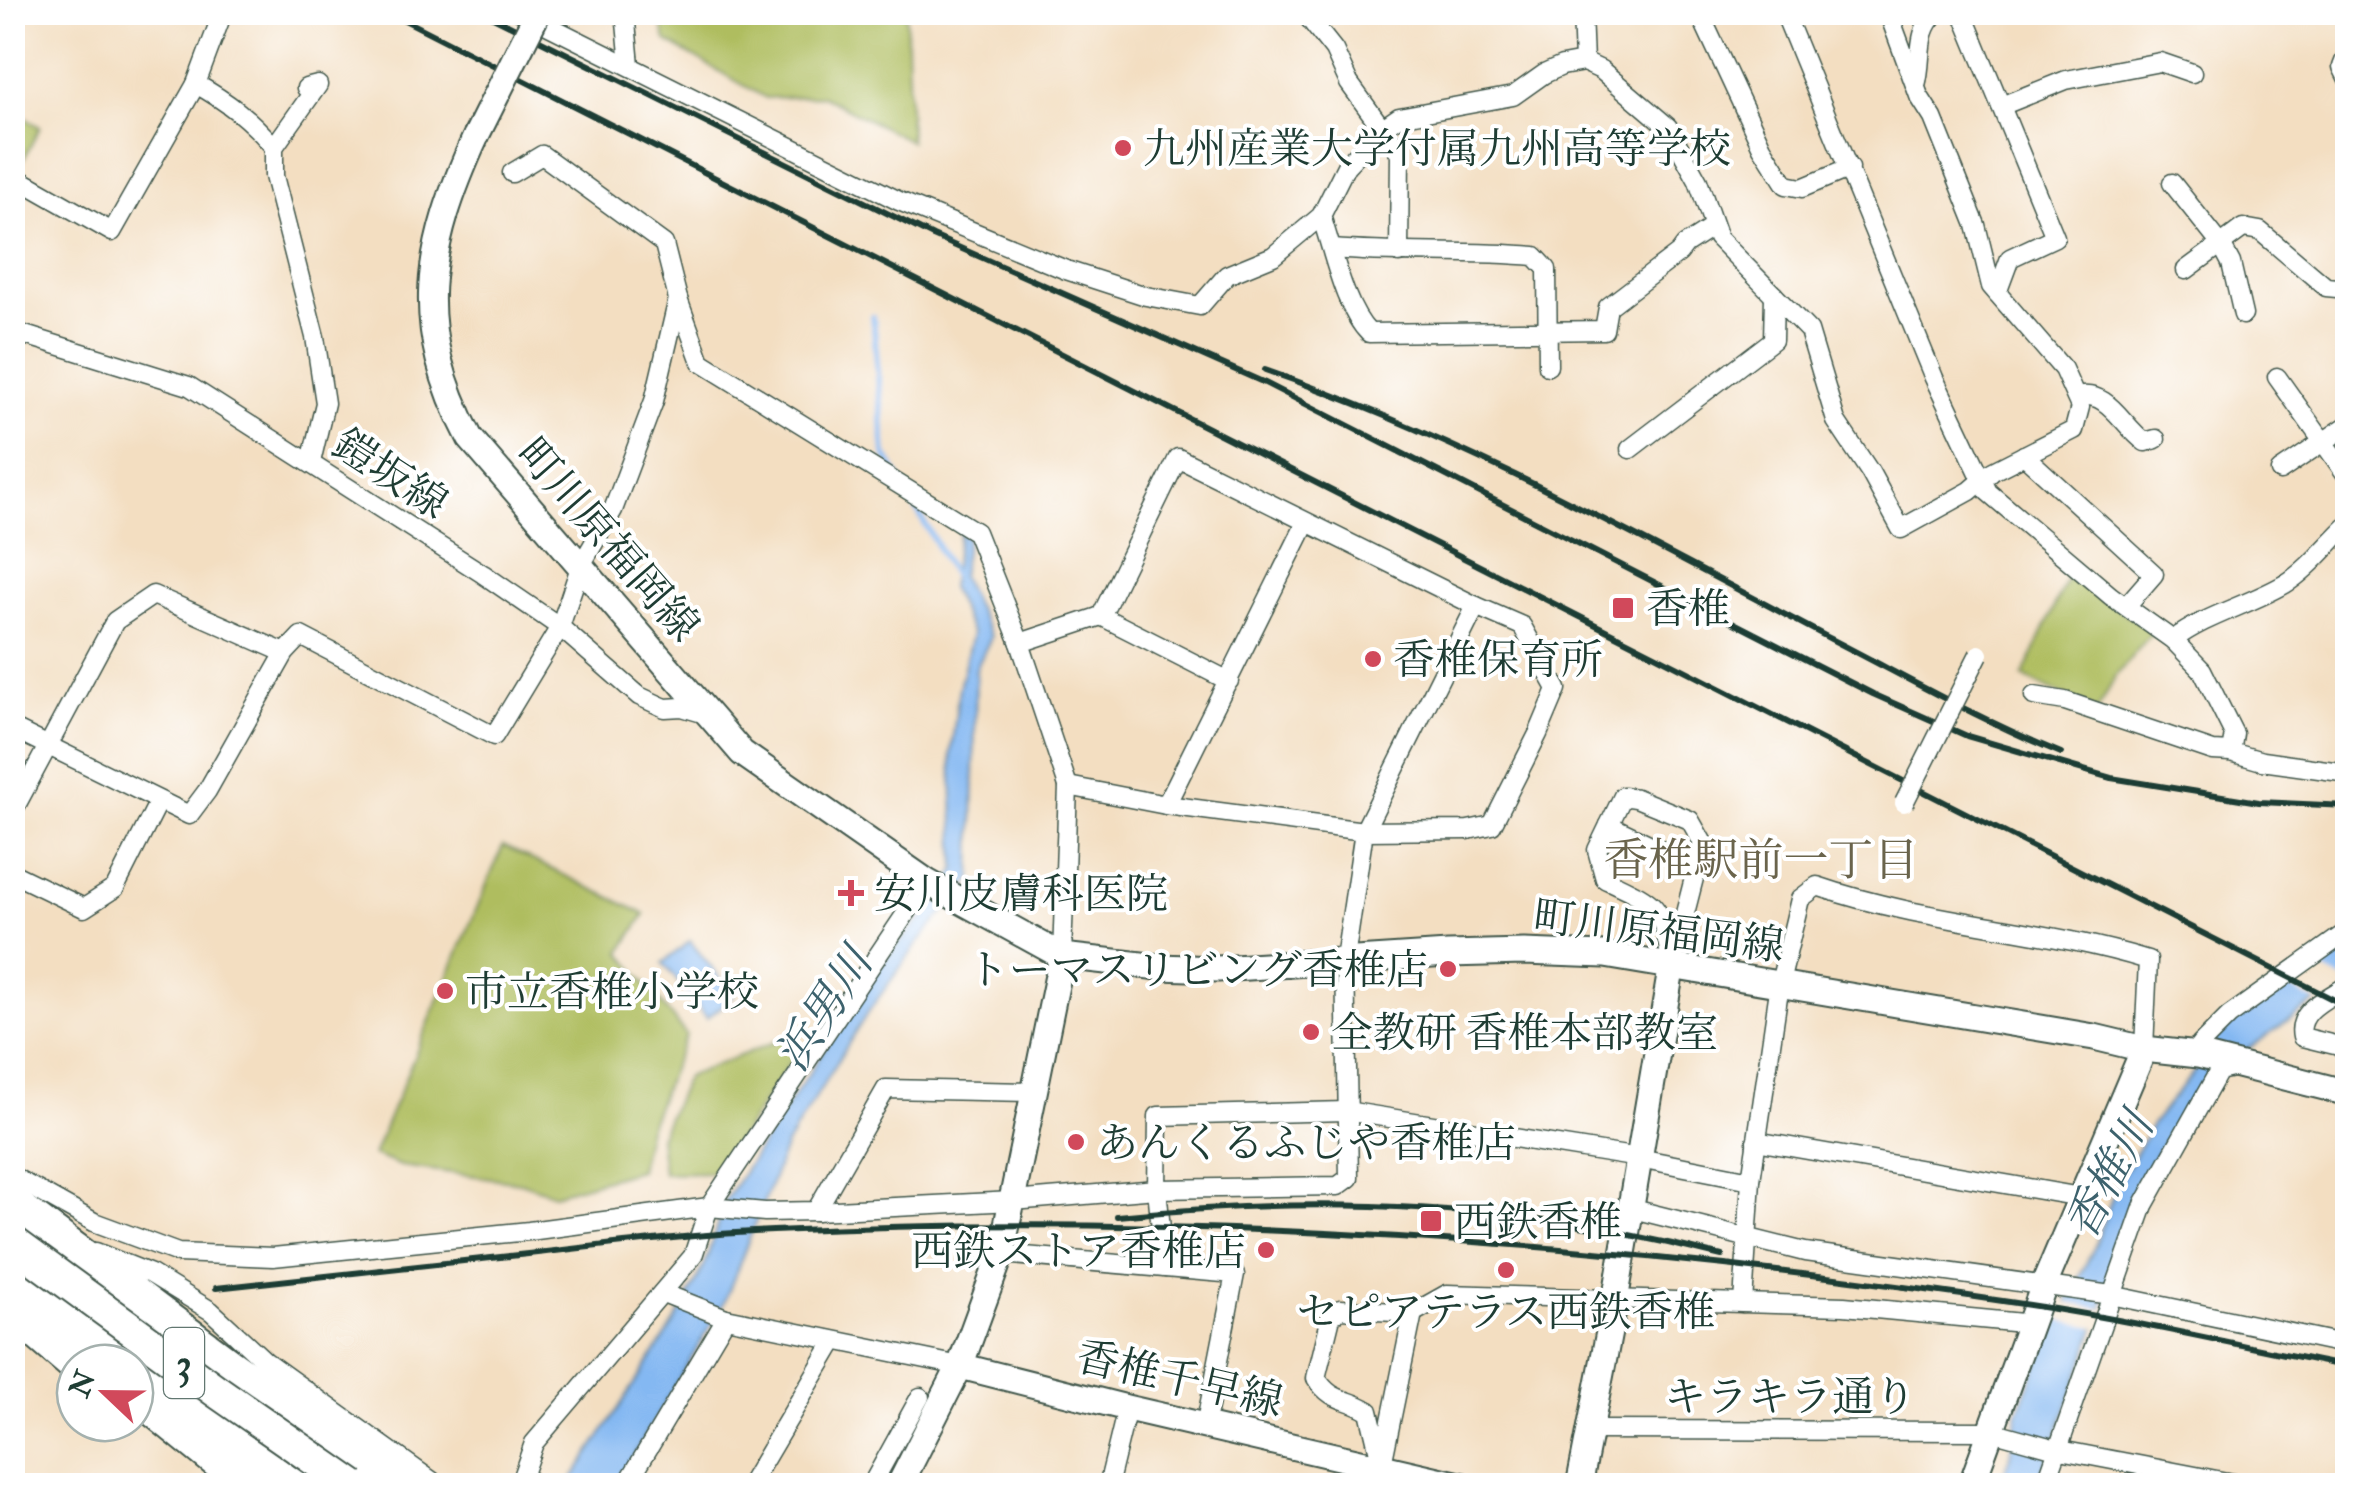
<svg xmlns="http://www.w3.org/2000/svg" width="2360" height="1498" font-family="'IM FELL Double Pica','Noto Serif JP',serif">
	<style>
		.green { fill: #afbd5f; stroke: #677d4a; stroke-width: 2.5 }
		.water { fill: #84b8f2; stroke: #527a93; stroke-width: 2.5 }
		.pier { fill: #f3dec1 }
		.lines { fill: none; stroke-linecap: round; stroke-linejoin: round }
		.stream { stroke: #84b8f2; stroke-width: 6 }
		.street-casing { stroke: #3f5549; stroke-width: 21 }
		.secondary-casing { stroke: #3f5549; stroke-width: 29 }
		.highway-casing { stroke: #3f5549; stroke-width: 36 }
		.street { stroke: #fff; stroke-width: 18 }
		.secondary { stroke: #fff; stroke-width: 25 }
		.highway { stroke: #fff; stroke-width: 32 }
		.rail { stroke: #1f3d34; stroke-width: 6 }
		.street-bridge-casing { stroke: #3f5549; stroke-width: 21; stroke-linecap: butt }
		.secondary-bridge-casing { stroke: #3f5549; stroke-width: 29; stroke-linecap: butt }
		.highway-bridge-casing { stroke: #3f5549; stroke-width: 36; stroke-linecap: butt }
		.street-bridge { stroke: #fff; stroke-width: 18 }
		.secondary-bridge { stroke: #fff; stroke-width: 25 }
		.highway-bridge { stroke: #fff; stroke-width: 32 }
		.poi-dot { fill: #d1495b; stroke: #fff; stroke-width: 4 }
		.labels { text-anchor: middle; stroke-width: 8; stroke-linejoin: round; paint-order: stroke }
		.shield { fill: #fff; stroke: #627771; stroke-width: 2.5 }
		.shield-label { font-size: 40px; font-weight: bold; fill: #1f3d34 }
		.poi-label { font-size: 42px; fill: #1f3d34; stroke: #fff; text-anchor: start }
		.street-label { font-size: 42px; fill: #1f3d34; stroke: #fff }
		.neighbourhood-label { font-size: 45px; fill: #6a644c; stroke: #fff }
		.water-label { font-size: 45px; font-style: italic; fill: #3d626d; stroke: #fff }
	</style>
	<rect width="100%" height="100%" fill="#fff"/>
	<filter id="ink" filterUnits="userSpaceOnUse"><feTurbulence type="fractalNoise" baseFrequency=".01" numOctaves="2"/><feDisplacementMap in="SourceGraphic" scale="20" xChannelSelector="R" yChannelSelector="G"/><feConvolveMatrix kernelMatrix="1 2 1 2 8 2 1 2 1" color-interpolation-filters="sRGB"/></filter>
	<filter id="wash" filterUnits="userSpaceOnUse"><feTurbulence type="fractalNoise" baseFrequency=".0048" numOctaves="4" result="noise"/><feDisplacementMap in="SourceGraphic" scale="40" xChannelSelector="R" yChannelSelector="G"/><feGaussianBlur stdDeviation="2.25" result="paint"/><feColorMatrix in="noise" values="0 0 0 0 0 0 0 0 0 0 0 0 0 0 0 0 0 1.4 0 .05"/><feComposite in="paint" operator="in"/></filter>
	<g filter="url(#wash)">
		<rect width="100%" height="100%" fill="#f3dec1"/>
		<g class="green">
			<path d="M659,13H906L910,141L822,96L766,98L666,41Z"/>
			<path d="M13,111L40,127L16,174L13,173Z"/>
			<path d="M2068,576L2153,631L2116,676L2097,711L2023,677Z"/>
			<path d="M503,846L645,914L621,952L686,1035L648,1128L639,1170L554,1194L520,1182L400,1166L373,1155Z"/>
			<path d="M782,1039L797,1052L717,1172L663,1173L659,1137L686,1077Z"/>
		</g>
		<g class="water">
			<path d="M960,532L967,537L961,576L991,637L976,669L972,879L918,943L866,1015L786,1145L724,1303L620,1479L624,1485L568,1486L675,1322L705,1264L725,1200L884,960L935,904L956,869L951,753L959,688L972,634L950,587Z"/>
			<path d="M2347,935V980L2212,1074L2154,1159L2127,1211L2132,1213C2103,1305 2074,1397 2036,1485L1999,1486L2009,1460L2018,1411L2049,1338L2095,1246L2115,1189L2153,1123L2200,1064L2214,1035Z"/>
			<path d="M690,941L734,996L707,1018L663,963Z"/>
		</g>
		<g class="pier">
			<path d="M2301,958L2347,982L2319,1003L2276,981Z"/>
			<path d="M2062,1302L2109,1310L2104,1329L2053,1319Z"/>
		</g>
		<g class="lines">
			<g class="stream">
				<path d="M873,317L885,454L899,478"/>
				<path d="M910,497L955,578"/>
			</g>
		</g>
	</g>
	<g filter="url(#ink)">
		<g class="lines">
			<g class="street-casing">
				<g id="street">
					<path d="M521,12L899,201L1066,270L1146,296L1200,306L1227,275L1273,256L1321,216L1346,166L1380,130L1399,117L1513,96L1544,74L1562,66L1584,62L1601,70L1668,127L1698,181L1718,238L1809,331L1836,421L1870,472L1901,529L1970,491L1993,471L2074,430L2080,407L2063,369L1991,286L1976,225L1933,118L1919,96L1888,12"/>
					<path d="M625,12L630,65"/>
					<path d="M1304,12L1334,50L1349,83L1400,153L1399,253"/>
					<path d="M1582,12L1584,62"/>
					<path d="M1699,12L1762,147L1786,185L1802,188L1850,168"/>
					<path d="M1784,12L1934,378L1988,492L2111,596L2173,640L2202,670L2234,734L2231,752L2262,761L2348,773"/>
					<path d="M1962,12L2055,237L2010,258L1997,293"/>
					<path d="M2348,52L2342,67L2348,79"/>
					<path d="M196,84C228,102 250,119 274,147"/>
					<path d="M1916,85C1924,58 1914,33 1937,12"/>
					<path d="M306,88L318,85L274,147V176L315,337L325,403L311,462"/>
					<path d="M2001,106L2066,80L2160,62L2192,73"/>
					<path d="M512,173L542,155L664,244L678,299L701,362L976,532L1020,643L1068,786L1062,956"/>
					<path d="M2172,183L2222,246L2231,263L2243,315"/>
					<path d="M12,185L24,182L112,232L196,84L223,12"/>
					<path d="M1321,216C1333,250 1344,308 1369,333L1604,330L1608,307L1679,253L1685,245L1713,227"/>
					<path d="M1333,249C1401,255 1467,250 1535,256L1547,269L1548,366"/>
					<path d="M2186,270L2243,228L2260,231L2326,287L2348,289"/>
					<path d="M12,331L189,386L483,574L560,627L639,696L665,708L682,707L706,714"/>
					<path d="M2277,377L2348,477"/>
					<path d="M2076,397C2108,388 2122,426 2145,442L2156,439"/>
					<path d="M1630,449L1773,340L1774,295"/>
					<path d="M2024,455L2154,574L2127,605"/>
					<path d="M2280,471L2348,425"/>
					<path d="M1101,616L1229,681"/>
					<path d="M2173,640C2206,615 2249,605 2285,584C2308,570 2328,544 2348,525"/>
					<path d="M2034,696L2065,701L2213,751L2231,752"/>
					<path d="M12,728L189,815L207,791L285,653L301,636L494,736L560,627L580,567L613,510L654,401L678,299"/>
					<path d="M1068,786L1166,805L1364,831L1476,606"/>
					<path d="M1623,796L1636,798L1690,820L1703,843L1672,964C1659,903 1662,906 1605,879L1597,850Z"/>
					<path d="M1166,805L1306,523"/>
					<path d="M12,813L115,621L153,595L285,653"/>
					<path d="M1609,825L1697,867"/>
					<path d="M12,873L84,908L115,888L159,801"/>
					<path d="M2348,985C2329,998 2296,1010 2302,1037L2339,1046L2348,1056"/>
					<path d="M2198,1055L2200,1045L2229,1016L2348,931"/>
					<path d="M1756,1141L2081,1197"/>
					<path d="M12,1176L94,1222L178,1253L273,1257L529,1231L709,1207L765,1212L816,1211L1013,1201L1157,1189L1338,1186L1349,1178L1345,959L1364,831L1468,830L1492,825L1538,734L1557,689L1522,626L1476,606L1178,458L1101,616L1020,643"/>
					<path d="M1629,1208L1805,1252L2111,1295L2348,1345"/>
					<path d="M816,1211L886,1089L1035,1092"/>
					<path d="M96,1252L151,1274L211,1311L265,1361L439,1486"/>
					<path d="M1001,1254L1235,1274L1205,1427"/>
					<path d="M1165,1268L1157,1189L1158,1116L1346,1111L1639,1158L1751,1180"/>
					<path d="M663,1293L726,1318L960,1366"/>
					<path d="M1743,1303L1751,1180L1780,983L1800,899L1817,886C1924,923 2040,927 2148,960L2144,1049"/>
					<path d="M1340,1309L1413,1313L1382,1465L1369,1411C1345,1396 1333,1404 1316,1378L1331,1317Z"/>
					<path d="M1413,1313L1447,1294L1844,1306L2033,1324"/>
					<path d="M1589,1430L1991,1431L2060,1450L2248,1486"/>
					<path d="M535,1486L523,1474L534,1443L693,1256L709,1207L927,882"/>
					<path d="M626,1486L726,1318"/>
					<path d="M749,1486L834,1342"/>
					<path d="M871,1486L920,1397"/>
					<path d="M1108,1486L1127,1408"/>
					<path d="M1377,1486L1382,1465"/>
					<path d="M2045,1486L2144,1205L2219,1071L2237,1067"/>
				</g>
			</g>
			<g class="secondary-casing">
				<g id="secondary">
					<path d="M476,136C425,248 411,326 470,438L742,753L927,882L1062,956L1159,967L1218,969L1448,954L1524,952L1605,955L2094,1037L2144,1049L2198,1055L2348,1093"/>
					<path d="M960,1366L1127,1408L1464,1486"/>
					<path d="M899,1486L960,1366L1001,1254L1062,956"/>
					<path d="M1579,1486L1615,1301L1672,964"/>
					<path d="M1971,1486L2044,1285L2144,1049"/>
				</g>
			</g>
			<g class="highway-casing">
				<g id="highway">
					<path d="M12,1202L229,1364L334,1439L405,1486"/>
					<path d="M12,1281L124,1363"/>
					<path d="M12,1312L75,1366"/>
					<path d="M135,1371L293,1486"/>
					<path d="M146,1404L247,1486"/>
				</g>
			</g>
			<use href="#street" class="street"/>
			<use href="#secondary" class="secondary"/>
			<use href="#highway" class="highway"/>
			<g class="rail">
				<path d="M389,12L2348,1007"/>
				<path d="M483,12L933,236L1265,383L1873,694L1967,736L2111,778L2259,802L2348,806"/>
				<path d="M1265,370C1462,438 1647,542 1831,639C1907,678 1982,721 2061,753"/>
				<path d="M1117,1216C1326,1195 1518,1203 1722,1256"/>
				<path d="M216,1288C323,1276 430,1264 537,1253C615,1244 694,1234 773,1231C1191,1212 1616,1242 2030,1305C2136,1321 2242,1346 2348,1367"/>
			</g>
			<g class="street-bridge-casing">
				<path id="street-bridge" d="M1904,803L1979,654"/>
			</g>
			<g class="secondary-bridge-casing">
				<path id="secondary-bridge" d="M476,136L538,12"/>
			</g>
			<g class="highway-bridge-casing">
				<path id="highway-bridge" d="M12,1242L215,1390L353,1486"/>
			</g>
			<use href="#street-bridge" class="street-bridge"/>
			<use href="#secondary-bridge" class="secondary-bridge"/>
			<use href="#highway-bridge" class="highway-bridge"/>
		</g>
	</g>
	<g class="poi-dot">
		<circle cx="1123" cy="148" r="10"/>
		<rect x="1611" y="596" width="24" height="24" rx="5"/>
		<circle cx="1373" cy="659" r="10"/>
		<path d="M846 878h10v10h10v10h-10v10h-10v-10h-10v-10h10z"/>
		<circle cx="1448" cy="969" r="10"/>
		<circle cx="445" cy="991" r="10"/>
		<circle cx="1311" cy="1032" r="10"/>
		<circle cx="1076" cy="1142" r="10"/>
		<rect x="1419" y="1209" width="24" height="24" rx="5"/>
		<circle cx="1266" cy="1250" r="10"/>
		<circle cx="1506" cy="1270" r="10"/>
	</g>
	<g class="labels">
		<rect class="shield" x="164" y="1328" width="40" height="70" rx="8"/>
		<g class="shield-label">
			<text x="184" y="1377">3</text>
		</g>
		<g class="poi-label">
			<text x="1143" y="163">九州産業大学付属九州高等学校</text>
			<text x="1646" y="623">香椎</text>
			<text x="1393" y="674">香椎保育所</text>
			<text x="874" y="908">安川皮膚科医院</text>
			<text x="1428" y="984" text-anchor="end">トーマスリビング香椎店</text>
			<text x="465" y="1006">市立香椎小学校</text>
			<text x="1331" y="1047">全教研 香椎本部教室</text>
			<text x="1096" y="1157">あんくるふじや香椎店</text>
			<text x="1454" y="1236">西鉄香椎</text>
			<text x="1246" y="1265" text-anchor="end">西鉄ストア香椎店</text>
			<text x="1506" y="1326" text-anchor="middle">セピアテラス西鉄香椎</text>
		</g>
		<g class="street-label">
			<text transform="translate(391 473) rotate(33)" y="15">鎧坂線</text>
			<text transform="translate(609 539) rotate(49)" y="15">町川原福岡線</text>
			<text transform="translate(1659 930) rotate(7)" y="15">町川原福岡線</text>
			<text transform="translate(1180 1378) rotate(13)" y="15">香椎千早線</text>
			<text x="1790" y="1411">キラキラ通り</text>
		</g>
		<g class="neighbourhood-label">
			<text x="1761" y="875">香椎駅前一丁目</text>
		</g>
		<g class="water-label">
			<text transform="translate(823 1009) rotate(-57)" y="16">浜男川</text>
			<text transform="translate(2108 1175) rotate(-62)" y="16">香椎川</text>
		</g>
	</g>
	<rect width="2360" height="1498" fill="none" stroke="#fff" stroke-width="50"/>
	<g transform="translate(105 1393) rotate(292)"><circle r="48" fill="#ffffff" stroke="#a5b1ae" stroke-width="2.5"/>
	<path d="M0-8L18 38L0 25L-18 38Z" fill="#d1495b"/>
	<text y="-15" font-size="28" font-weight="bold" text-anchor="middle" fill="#1f3d34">N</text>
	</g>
</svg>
